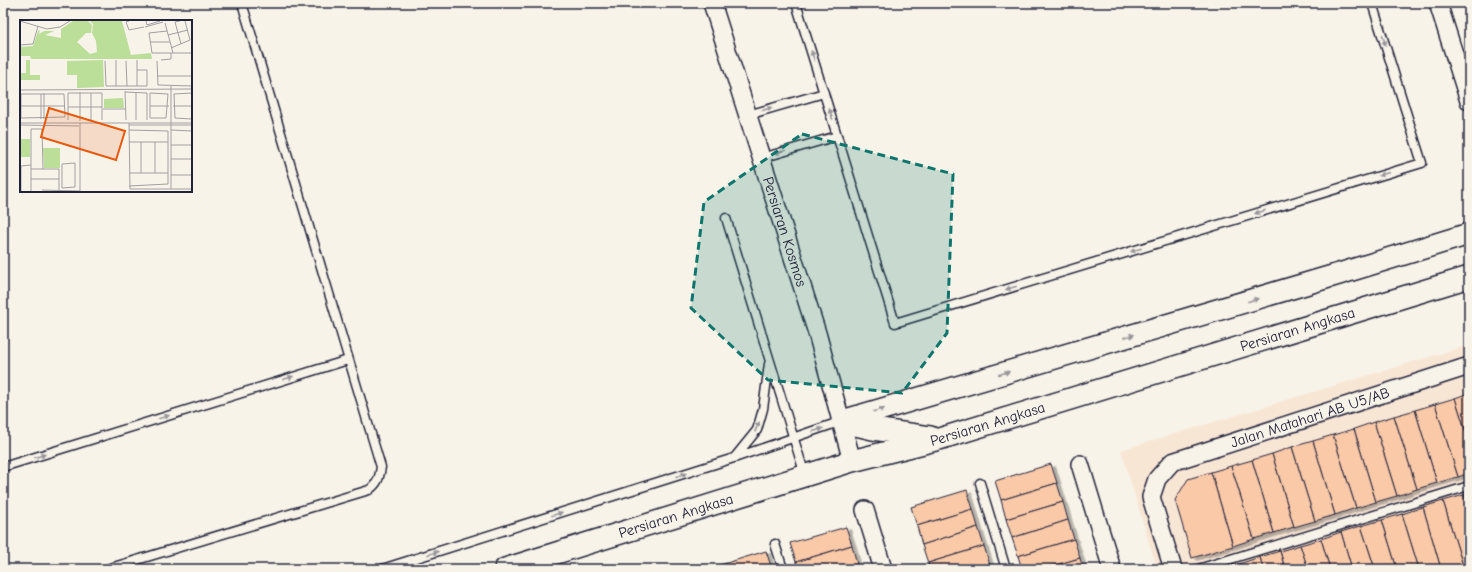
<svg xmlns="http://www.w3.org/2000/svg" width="1472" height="572" font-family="'Comic Neue',sans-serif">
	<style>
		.built { fill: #f8e6d5 }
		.building { fill: #f9c9a8; stroke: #22223b; filter: url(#shadow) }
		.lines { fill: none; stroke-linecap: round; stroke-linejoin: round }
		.service-casing { stroke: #22223b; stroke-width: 11 }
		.minor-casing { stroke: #22223b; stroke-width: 20 }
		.tertiary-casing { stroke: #22223b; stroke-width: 24 }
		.service { stroke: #f7f3e8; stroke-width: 8 }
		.minor { stroke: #f7f3e8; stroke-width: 17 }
		.tertiary { stroke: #f7f3e8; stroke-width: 21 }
		.oneway { fill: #97959a }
		.marked { fill: #0f766e; fill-opacity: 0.2; stroke: #0f766e; stroke-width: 3; stroke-dasharray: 8 5; stroke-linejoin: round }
		.labels { text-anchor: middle; stroke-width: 3; stroke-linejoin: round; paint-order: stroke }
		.street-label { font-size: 15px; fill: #22223b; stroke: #f7f3e8 }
		.inset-road { fill: none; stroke: #a29fa3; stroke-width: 1 }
		.view { fill: #e8590c; fill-opacity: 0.15; stroke: #e8590c; stroke-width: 2 }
		.inset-edge { fill: none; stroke: #22223b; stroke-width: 2 }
	</style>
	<defs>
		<filter id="shadow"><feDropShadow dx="4.5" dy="2.5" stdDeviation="0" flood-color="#0004"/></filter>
	</defs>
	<rect width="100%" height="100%" fill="#f7f3e8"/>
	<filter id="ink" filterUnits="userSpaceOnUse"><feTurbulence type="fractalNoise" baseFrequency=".025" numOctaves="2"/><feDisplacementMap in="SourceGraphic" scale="8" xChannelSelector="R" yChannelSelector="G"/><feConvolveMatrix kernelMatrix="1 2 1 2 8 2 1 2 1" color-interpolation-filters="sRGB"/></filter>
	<g filter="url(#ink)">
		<path class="built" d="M1469,345V569H1157L1121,450Z"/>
		<g class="building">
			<path d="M1469,393V442L1455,398Z"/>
			<path d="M1455,398L1469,442V473L1458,477L1435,404Z"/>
			<path d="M1435,404L1458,477L1437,483L1415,410Z"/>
			<path d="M1415,410L1437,483L1417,489L1394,416Z"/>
			<path d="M1394,416L1417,489L1397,496L1374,422Z"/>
			<path d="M1374,422L1397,496L1376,502L1354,429Z"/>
			<path d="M1354,429L1376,502L1356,508L1333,435Z"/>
			<path d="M1333,435L1356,508L1335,515L1313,441Z"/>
			<path d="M1313,441L1335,515L1315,521L1292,447Z"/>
			<path d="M1292,447L1315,521L1294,527L1272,454Z"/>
			<path d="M1272,454L1294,527L1274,533L1252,460Z"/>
			<path d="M1252,460L1274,533L1254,539L1231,466Z"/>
			<path d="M1051,464L1057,483L1001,500L995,481Z"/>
			<path d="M1231,466L1254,539L1233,546L1211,472Z"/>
			<path d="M1211,472L1233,546L1192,558L1175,500L1188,479Z"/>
			<path d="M1057,483L1063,502L1006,519L1001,500Z"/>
			<path d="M967,490L973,509L917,526L911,507Z"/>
			<path d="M1469,493V513L1464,495Z"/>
			<path d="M1464,495L1469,513V569H1464L1443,501Z"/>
			<path d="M1443,501L1464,569H1441L1423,507Z"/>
			<path d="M1063,502L1068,520L1012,538L1006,519Z"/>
			<path d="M1423,507L1441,569H1419L1402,514Z"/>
			<path d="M973,509L978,527L922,545L917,526Z"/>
			<path d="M1402,514L1419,569H1397L1382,520Z"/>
			<path d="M1068,520L1074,539L1018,556L1012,538Z"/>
			<path d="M1382,520L1397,569H1375L1361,526Z"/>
			<path d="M1361,526L1375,569H1352L1341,532Z"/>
			<path d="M846,527L852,545L796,562L790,543Z"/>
			<path d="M978,527L984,546L928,563L922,545Z"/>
			<path d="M1341,532L1352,569H1330L1321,539Z"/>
			<path d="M1074,539L1080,558L1042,569H1022L1018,556Z"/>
			<path d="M1321,539L1330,569H1308L1300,545Z"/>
			<path d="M852,545L857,564L841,569H798L796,562Z"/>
			<path d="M1300,545L1308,569H1285L1280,551Z"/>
			<path d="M984,546L990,565L976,569H930L928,563Z"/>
			<path d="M766,551L772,569H710V568Z"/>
			<path d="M1280,551L1285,569H1263L1260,557Z"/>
			<path d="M1260,557L1263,569H1241L1239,564Z"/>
			<path d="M1080,558L1083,569H1042Z"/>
			<path d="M857,564L859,569H841Z"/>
			<path d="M1239,564L1241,569H1221Z"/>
			<path d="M990,565L991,569H976Z"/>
		</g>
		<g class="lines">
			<g class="service-casing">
				<g id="service">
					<path d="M796,3L895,323L1422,163L1372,3"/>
					<path d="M748,115L824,93"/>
					<path d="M762,158L837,136"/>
					<path d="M726,218L805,475"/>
					<path d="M735,457L757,430L763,409L769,364"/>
					<path d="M3,467L348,360"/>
					<path d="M980,483L1006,569"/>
					<path d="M775,544L783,569"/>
					<path d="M107,569L369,490C378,483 379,479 381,467L242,3"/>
					<path d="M382,569L734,458L842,421"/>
					<path d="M1198,569L1469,486"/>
				</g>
			</g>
			<g class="minor-casing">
				<g id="minor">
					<path id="s1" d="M712,3L817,333L852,461"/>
					<path d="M1438,3L1469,101"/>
					<path d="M1080,464L1112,569"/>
					<path d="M865,510L883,569"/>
					<path id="s2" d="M1173,569L1151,497L1157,479L1172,462L1469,366"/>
				</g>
			</g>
			<g class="tertiary-casing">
				<g id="tertiary">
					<path d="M842,421L1339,274L1469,234"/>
					<path d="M843,422L873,429L930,437"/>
					<path id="s3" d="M505,569L852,461L939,439L1469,277"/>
				</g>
			</g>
			<use href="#service" class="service"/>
			<use href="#minor" class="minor"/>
			<use href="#tertiary" class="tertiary"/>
		</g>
		<defs><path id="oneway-solid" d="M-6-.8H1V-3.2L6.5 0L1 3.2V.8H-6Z"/></defs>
		<g class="oneway">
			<use href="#oneway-solid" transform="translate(1384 40) rotate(73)"/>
			<use href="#oneway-solid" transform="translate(813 56) rotate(-107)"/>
			<use href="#oneway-solid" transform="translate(767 109) rotate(-16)"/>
			<use href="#oneway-solid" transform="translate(831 114) rotate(-107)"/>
			<use href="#oneway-solid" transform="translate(780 152) rotate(164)"/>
			<use href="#oneway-solid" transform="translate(1384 174) rotate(163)"/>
			<use href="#oneway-solid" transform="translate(1260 212) rotate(163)"/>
			<use href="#oneway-solid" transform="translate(1136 250) rotate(163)"/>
			<use href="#oneway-solid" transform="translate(1011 288) rotate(163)"/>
			<use href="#oneway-solid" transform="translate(1253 300) rotate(-16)"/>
			<use href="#oneway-solid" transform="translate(1129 336) rotate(-16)"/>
			<use href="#oneway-solid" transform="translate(1004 373) rotate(-16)"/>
			<use href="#oneway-solid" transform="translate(288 378) rotate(-17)"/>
			<use href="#oneway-solid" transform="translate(879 410) rotate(-16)"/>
			<use href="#oneway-solid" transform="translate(164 417) rotate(-17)"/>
			<use href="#oneway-solid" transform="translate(757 427) rotate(-67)"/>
			<use href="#oneway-solid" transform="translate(818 430) rotate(-17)"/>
			<use href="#oneway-solid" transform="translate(40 456) rotate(-17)"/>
			<use href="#oneway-solid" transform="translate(681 475) rotate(-18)"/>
			<use href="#oneway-solid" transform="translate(557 514) rotate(-18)"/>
			<use href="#oneway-solid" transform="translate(433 553) rotate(-18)"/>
		</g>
	</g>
	<path class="marked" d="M802,134L953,174L947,333L902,393L768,380L691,308L704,202Z"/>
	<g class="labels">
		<g class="street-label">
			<text dy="5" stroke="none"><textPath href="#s1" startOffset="240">Persiaran Kosmos</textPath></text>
			<text dy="5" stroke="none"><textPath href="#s3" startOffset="828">Persiaran Angkasa</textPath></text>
			<text dy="5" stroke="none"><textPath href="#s2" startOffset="262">Jalan Matahari AB U5/AB</textPath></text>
			<text dy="5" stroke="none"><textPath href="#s3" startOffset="504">Persiaran Angkasa</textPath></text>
			<text dy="5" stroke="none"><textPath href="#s3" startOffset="179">Persiaran Angkasa</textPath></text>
		</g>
	</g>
	<g transform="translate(20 20)">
		<rect width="172" height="172" fill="#f7f3e8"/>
		<path d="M53,1H68L72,5L71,13H66L57,22L70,34L77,32L76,21L72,13L73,4L70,1H102L111,35L131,33L132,39H11L10,36H0V27L13,26L18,11L20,10L19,14L24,11H34L25,15L41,18V9ZM6,40H10V55H20V60H0V53H6ZM83,40L84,67L57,68V55H47V41ZM103,78L104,88H84V79ZM0,119H10V137H1L0,152ZM23,128H40V148H24Z" fill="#bbdf99"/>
		<path class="inset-road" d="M0,1L27,9L40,7L50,1M109,1L106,2L109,10L124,7M126,1L127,5L140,1M160,1L155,2L161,24M145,3L153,33M125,7L143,2M147,11L129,13L132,33H172M148,15L168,10M130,22H150M0,25L13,24L18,6M151,28L170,20L165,1M117,40V66M141,40L151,39V33M85,41L86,66M106,41L107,66M137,41L138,65L172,66M137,56H172M86,66H127V50H117M96,66V40M0,70L172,69M105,71L106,100M60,72V101M105,72L127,73V100M116,72V100M24,73V99M82,73V100M130,73L148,74L146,98H130ZM172,73L154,74L155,98L172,99M1,74H44L45,97L1,98ZM21,74V99M1,86H45M130,86H149M153,86H172M48,87H82M83,89H106M48,100V73H82M71,101V73M0,103H172M60,103V171M109,103L110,169H172M0,105L59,106M109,105H172M109,110L148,111V164L109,166M151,110L172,111M109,122H148M121,122V153M135,122V153M151,125H172M151,139H172M55,143V167L42,168V144ZM11,149H39V170M109,153H148M151,155H172M11,159H39M151,169V66M22,170L60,171M1,171V146L11,145M11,171V109H22L23,149"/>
		<path class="view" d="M29,88L105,111L96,140L21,117Z"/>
		<rect width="172" height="172" class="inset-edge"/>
	</g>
	<rect width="1472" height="572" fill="none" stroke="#f7f3e8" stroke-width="16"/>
	<rect x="8" y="8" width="1456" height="556" fill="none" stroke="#22223b" stroke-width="1.5" filter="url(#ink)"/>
</svg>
